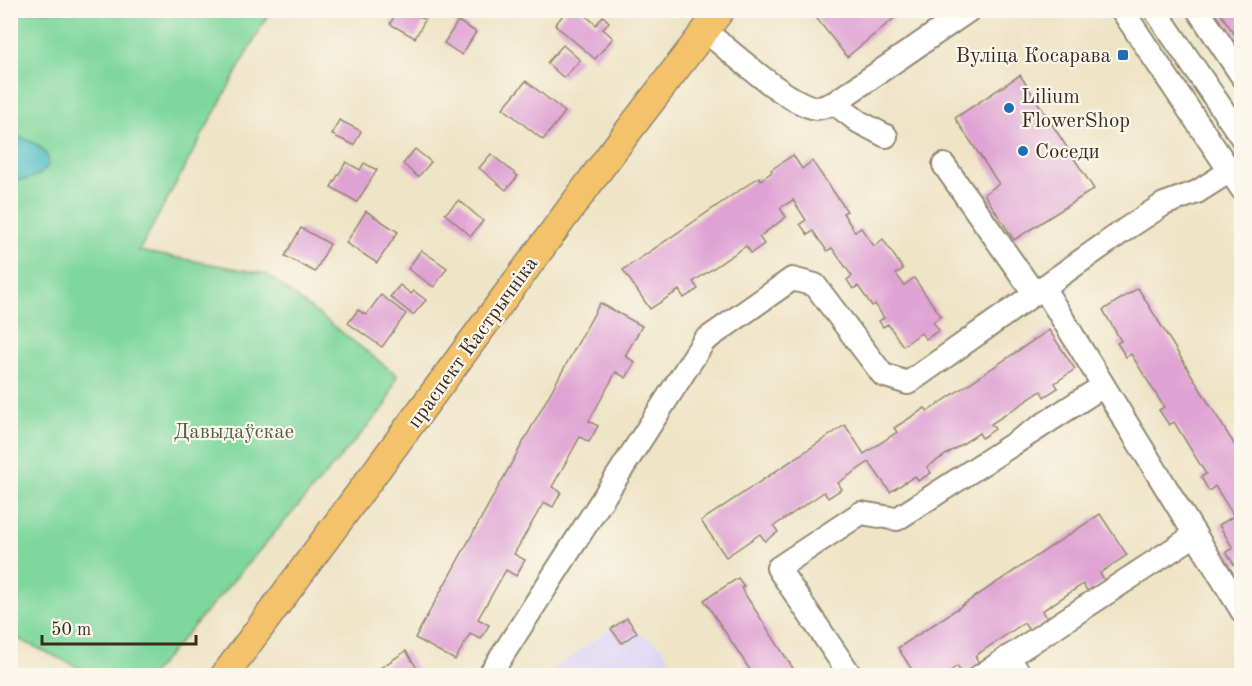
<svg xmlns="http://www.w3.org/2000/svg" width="1252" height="686" font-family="'Old Standard TT',serif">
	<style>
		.built { fill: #dcd5f6 }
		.green { fill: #7ed79c; stroke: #5c805d; stroke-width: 1.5 }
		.water { fill: #50bec4; stroke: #467471; stroke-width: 1.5 }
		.building { fill: #dfa2d4 }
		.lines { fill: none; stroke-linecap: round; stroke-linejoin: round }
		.minor-casing { stroke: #948772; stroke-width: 26 }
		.major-casing { stroke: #948772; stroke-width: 30 }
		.minor { stroke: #fff; stroke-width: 22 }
		.major { stroke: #f3c26a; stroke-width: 27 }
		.poi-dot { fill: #1f6fb2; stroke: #fbf7ec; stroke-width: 2 }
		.labels { text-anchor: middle; stroke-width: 4.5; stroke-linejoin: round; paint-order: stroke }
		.poi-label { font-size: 21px; fill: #3b2a1e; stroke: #fbf7ec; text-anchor: start }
		.street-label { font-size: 21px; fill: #3b2a1e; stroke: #fbf7ec }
		.park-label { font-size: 21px; fill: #4f5e44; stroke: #fbf7ec }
	</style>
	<rect width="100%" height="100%" fill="#fbf7ec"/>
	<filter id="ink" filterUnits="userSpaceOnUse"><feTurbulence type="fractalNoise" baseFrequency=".0167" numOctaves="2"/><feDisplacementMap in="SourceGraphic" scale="12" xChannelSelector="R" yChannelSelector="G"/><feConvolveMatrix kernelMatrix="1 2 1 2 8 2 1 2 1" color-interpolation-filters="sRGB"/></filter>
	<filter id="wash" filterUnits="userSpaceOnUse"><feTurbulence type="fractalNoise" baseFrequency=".008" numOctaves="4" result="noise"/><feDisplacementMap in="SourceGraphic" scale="24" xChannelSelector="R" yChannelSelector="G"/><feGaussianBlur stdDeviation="1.35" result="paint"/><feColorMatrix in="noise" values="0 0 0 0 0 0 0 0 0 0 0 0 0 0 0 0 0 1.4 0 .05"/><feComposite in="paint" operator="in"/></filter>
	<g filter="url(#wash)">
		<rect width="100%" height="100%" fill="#eee4c6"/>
		<path class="built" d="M627,618L637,632L661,646L680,675L543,676Z"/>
		<path class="green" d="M10,11H270L139,251L266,274L397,375L386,405L151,675H95L18,639L11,647Z"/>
		<path class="water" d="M10,133C21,138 37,142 44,151C60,171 27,184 11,179Z"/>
		<g id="blocks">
			<g class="building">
				<path d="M398,10H409L425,20L415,38L390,24Z"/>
				<path d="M567,10H580L596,25L603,16L609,22L603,29L613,38L595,59L555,25Z"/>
				<path d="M810,10H904L847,57Z"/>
				<path d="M1218,10H1242V45Z"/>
				<path d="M458,21L476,32L462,55L444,43Z"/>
				<path d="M563,45L580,60L564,78L547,63Z"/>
				<path d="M1020,75L1094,189L1014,240L984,194L999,184L955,118Z"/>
				<path d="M526,81L565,112L543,140L503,108Z"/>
				<path d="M339,120L361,131L354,145L332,135Z"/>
				<path d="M415,149L431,162L418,177L403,164Z"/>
				<path d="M491,154L518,176L506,190L479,168Z"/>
				<path d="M793,155L802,169L812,161L847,211L843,213L855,232L861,228L874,246L883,239L903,269L896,274L904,285L914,278L941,316L933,322L939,330L926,339L921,333L903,346L888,324L883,327L879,321L884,318L875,304L872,306L858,286L853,289L847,280L852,276L832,248L827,251L813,231L808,235L800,224L806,220L793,200L780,208L786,217L759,237L764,244L751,253L746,246L693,282L698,289L684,298L679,290L650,309L623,270L759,177L761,180L772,172L771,170Z"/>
				<path d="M346,162L360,170L364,163L377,170L357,202L331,187Z"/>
				<path d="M459,200L483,221L471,236L445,214Z"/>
				<path d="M366,211L398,232L377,263L346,243Z"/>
				<path d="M301,228L330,244L315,272L285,256Z"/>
				<path d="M421,250L447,268L434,287L408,269Z"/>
				<path d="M400,285L411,294L414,291L426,300L413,315L390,297Z"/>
				<path d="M1138,288L1242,457V562L1235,566L1226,552L1233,548L1219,525L1234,516L1215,486L1209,491L1201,477L1206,474L1174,422L1169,425L1159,410L1164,407L1131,354L1126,357L1117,343L1121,341L1103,310Z"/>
				<path d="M381,295L406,314L382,347L348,323L358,310L366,315Z"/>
				<path d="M600,303L642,326L625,356L635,362L626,378L616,372L589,421L598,426L589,442L580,437L552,487L561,492L553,507L544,502L514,554L525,560L516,576L506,570L478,619L489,625L481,639L470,634L455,660L415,638Z"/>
				<path d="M1049,330L1075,369L1055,383L1058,388L1044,397L1041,391L991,424L995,429L982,438L979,433L927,467L931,473L918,481L915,476L890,492L869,462L838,483L842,489L828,498L824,492L774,526L778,532L765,541L760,534L726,557L701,521L845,425L864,454L897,432L894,428L925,408L928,411Z"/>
				<path d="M1100,514L1127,555L1100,573L1105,581L1088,592L1083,584L1042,611L1047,619L1029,631L1024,623L975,656L979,663L962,674L957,666L943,676H916L898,648Z"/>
				<path d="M738,578L744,586L741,588L798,676H754L704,600Z"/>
				<path d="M627,618L637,632L622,643L611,629Z"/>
				<path d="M406,651L422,676H368Z"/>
			</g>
		</g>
	</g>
	<g filter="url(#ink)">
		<use href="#blocks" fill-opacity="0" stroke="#948772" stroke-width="1.5"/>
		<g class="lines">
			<g class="minor-casing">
				<g id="minor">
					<path d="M1122,10L1242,189"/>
					<path d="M1155,10L1242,138"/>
					<path d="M1198,10L1242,76"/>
					<path d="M705,31C731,51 786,103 816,108C821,108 829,105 834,103L859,122L886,136"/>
					<path d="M834,103L968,11"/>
					<path d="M944,165L1034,293"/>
					<path d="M1043,287L1242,611"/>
					<path d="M1008,657L1021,676"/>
					<path d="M489,676L704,341L792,279L815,285L883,375L908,383L1126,229L1164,204L1197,192L1230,171"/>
					<path d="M851,676L778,568L861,513L897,519L1103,386"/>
					<path d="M980,676L1195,535"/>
				</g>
			</g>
			<g class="major-casing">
				<path id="major" d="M224,676L613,151L721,10"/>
			</g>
			<use href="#minor" class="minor"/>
			<use href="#major" class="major"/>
		</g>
	</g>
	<g class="poi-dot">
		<rect x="1117" y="49" width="12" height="12" rx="3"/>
		<circle cx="1009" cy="108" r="6"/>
		<circle cx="1023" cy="151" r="6"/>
	</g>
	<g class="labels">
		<g class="poi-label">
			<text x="1111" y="62" text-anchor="end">Вуліца Косарава</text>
			<text x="1021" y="103">Lilium<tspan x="1021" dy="24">FlowerShop</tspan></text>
			<text x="1035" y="158">Соседи</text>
		</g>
		<g class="street-label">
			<text transform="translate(472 342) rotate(-54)" y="7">праспект Кастрычніка</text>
		</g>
		<g class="park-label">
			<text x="234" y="438">Давыдаўскае</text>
		</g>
	</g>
	<rect width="1252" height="686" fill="none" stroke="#fbf7ec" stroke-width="36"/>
	<path d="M42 635v9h154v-9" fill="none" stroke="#3b2a1e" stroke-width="3"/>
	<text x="51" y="635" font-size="18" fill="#3b2a1e" stroke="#fbf7ec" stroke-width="4.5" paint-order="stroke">50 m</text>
</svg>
